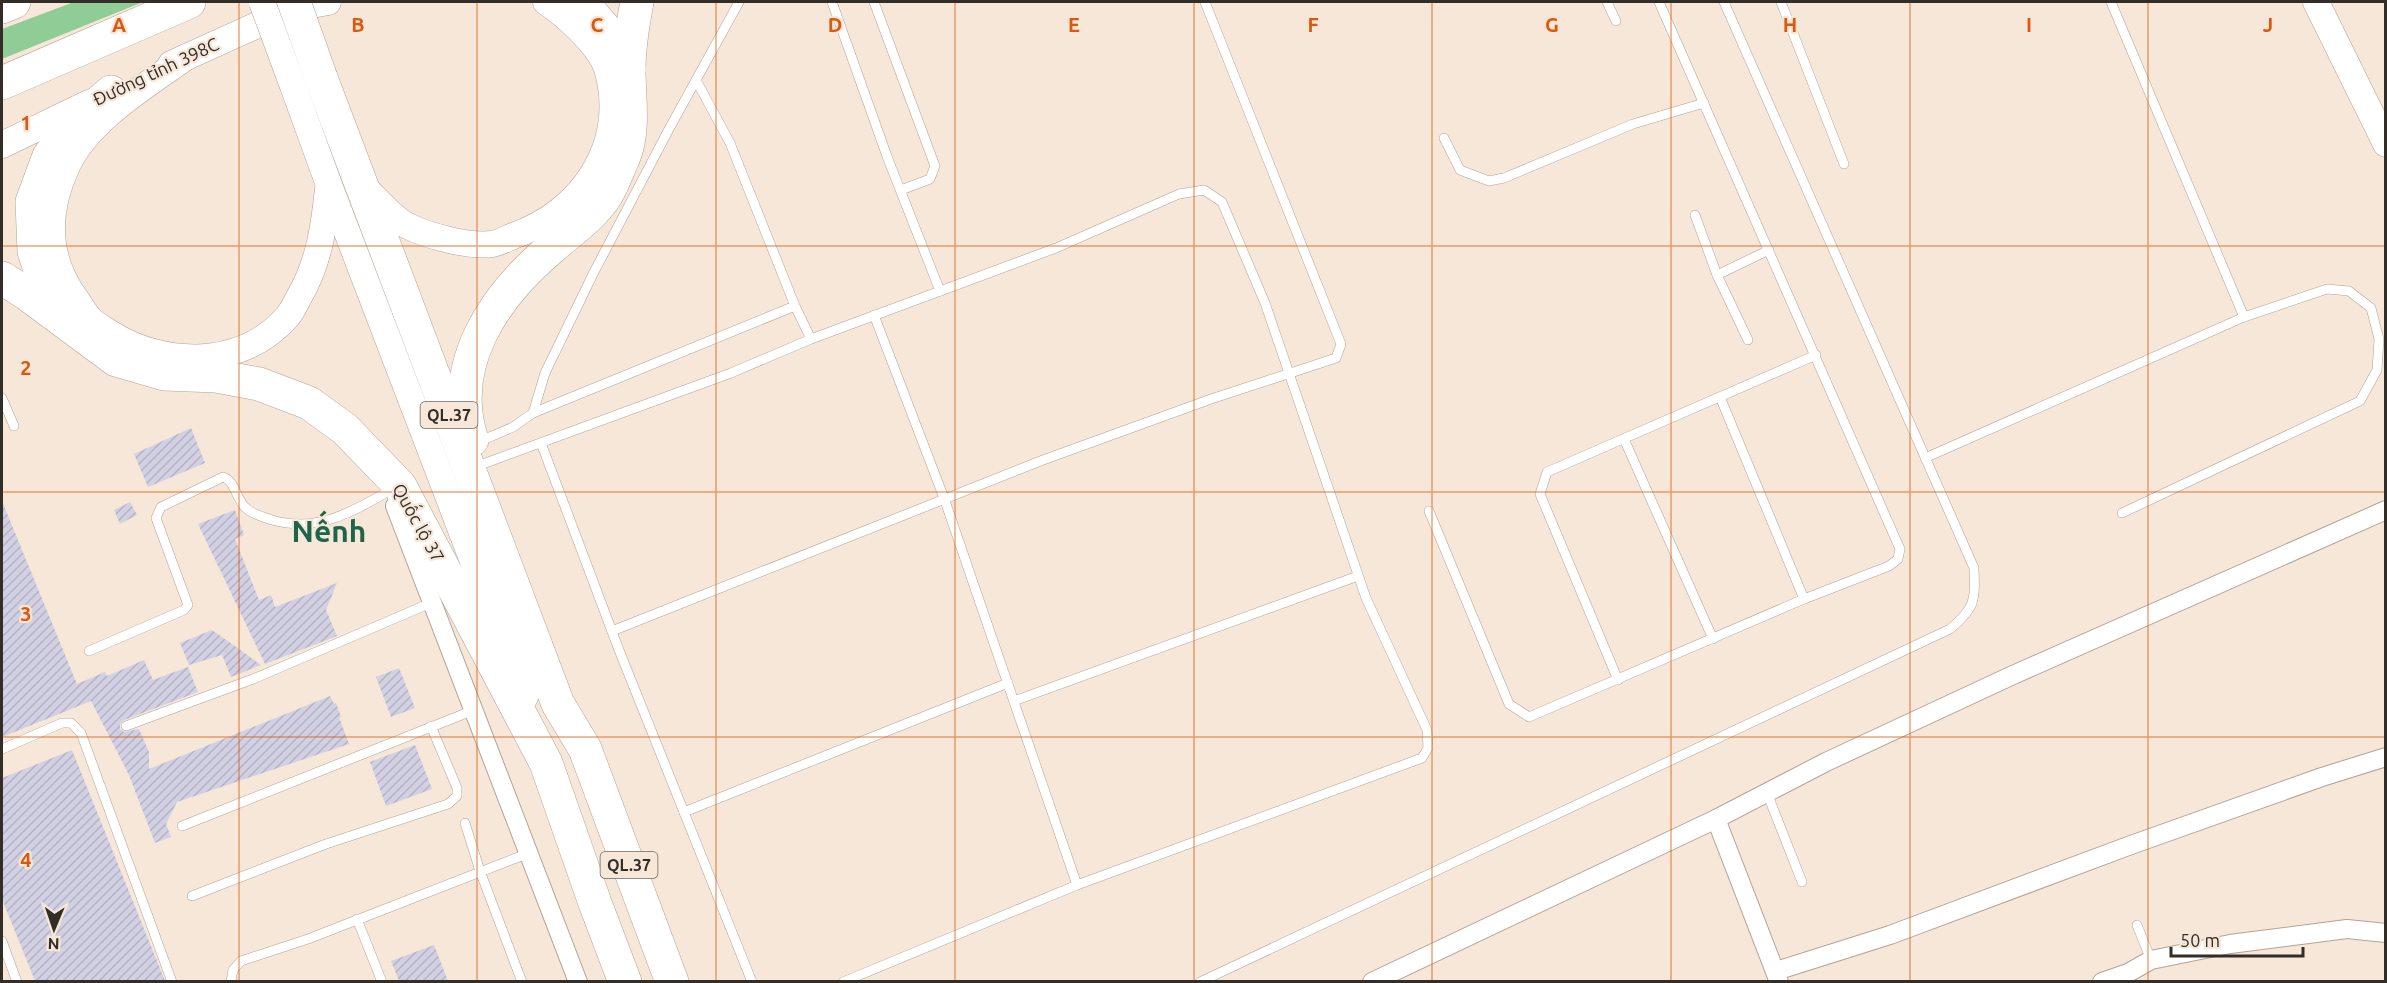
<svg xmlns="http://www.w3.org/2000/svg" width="2387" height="983" font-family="Ubuntu,sans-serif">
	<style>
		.grass { fill: #90cd96 }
		.building { fill: url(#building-hatch) }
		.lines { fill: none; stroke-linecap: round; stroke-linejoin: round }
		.lane-casing { stroke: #b2a496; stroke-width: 10 }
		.street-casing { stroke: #b2a496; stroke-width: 20 }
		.secondary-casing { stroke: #b2a496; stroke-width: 27 }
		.highway-casing { stroke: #b2a496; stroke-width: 34 }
		.lane { stroke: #fff; stroke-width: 9 }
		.street { stroke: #fff; stroke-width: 18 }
		.secondary { stroke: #fff; stroke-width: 26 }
		.highway { stroke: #fff; stroke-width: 33 }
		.secondary-bridge-casing { stroke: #b2a496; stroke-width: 27; stroke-linecap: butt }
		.highway-bridge-casing { stroke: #b2a496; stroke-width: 34; stroke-linecap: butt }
		.secondary-bridge { stroke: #fff; stroke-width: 26 }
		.highway-bridge { stroke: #fff; stroke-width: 33 }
		.grid { fill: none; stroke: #df570d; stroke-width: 1.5; stroke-opacity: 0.55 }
		.labels { text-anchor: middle; stroke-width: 4.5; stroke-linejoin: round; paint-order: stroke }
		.shield { fill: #f6e7d8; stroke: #6d655c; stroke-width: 1.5 }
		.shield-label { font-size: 16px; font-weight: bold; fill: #322d27 }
		.street-label { font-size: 18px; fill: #322d27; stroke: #f6e7d8 }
		.town-label { font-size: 30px; font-weight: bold; fill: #1e634a; stroke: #f6e7d8 }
		.grid-label { font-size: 20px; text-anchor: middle; font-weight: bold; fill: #df570d; stroke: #f6e7d8; stroke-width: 4.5; stroke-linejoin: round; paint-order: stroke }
	</style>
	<defs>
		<pattern id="building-hatch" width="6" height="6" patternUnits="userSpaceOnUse" patternTransform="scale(1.5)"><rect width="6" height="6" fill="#d2d0e3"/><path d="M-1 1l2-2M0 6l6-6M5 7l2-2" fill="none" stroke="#b5b3c3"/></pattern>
	</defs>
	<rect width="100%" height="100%" fill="#f6e7d8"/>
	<path class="grass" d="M74,2H143L2,59V29Z"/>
	<g class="building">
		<path d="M191,428L205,463L148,487L134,454Z"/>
		<path d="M2,501L77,684L105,672L107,676L144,660L153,680L188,667L198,692L124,720L120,724V729L124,732L139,729L149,752V769L330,696L334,704L336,703L341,717H339L349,744L177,802L166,824L171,837L155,843L129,775L91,701L2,737Z"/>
		<path d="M130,502L137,515L120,524L114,510Z"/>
		<path d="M235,510L244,535L235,539L259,600L271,595L275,607L337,583L326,610L337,636L265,664L198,524Z"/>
		<path d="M212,630L239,649L261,665L231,677L222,655L189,665L180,643Z"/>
		<path d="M399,668L415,708L391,717L376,677Z"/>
		<path d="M415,745L432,789L386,806L370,762Z"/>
		<path d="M72,750L159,966L165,981H35L2,899V778Z"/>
		<path d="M434,945L448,981H399L391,961Z"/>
	</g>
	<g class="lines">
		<g class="lane-casing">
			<g id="lane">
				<path d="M832,2L888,159L940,291"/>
				<path d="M874,2L935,166L930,179L901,190"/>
				<path d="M1607,2L1616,21"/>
				<path d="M1781,2L1844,164"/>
				<path d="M2111,2L2244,317"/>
				<path d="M696,80L730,143L795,306L811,339"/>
				<path d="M1444,138L1460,170L1489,181L1504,178L1633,124L1704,103"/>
				<path d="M1695,215L1717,275L1748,340"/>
				<path d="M1717,275L1769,250"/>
				<path d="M874,315L944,498L1077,885"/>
				<path d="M1720,397L1804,599"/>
				<path d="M2,398L14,426"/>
				<path d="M533,413L795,306"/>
				<path d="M1624,439L1713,639"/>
				<path d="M478,442L513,427L533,413L545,373L594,272L669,129L739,2"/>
				<path d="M541,443L619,650L752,982"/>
				<path d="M1925,458L2244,317L2327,289L2349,291L2371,308L2379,339L2377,370L2360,401L2122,513"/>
				<path d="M480,465L731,373L811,339L1056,248L1179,194L1204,190L1222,202L1265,303L1366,598L1427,730L1428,748L1422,758L1077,885L843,982"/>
				<path d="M1429,511L1509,704L1529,717L1804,599L1889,566L1898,559L1900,549L1659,2"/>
				<path d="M612,631L1043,460L1211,399L1336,358L1341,344L1205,2"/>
				<path d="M89,651L184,610L188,605L156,518L161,507L223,477C236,481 236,501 247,509C254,515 264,517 272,520C317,533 352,512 389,491"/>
				<path d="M1618,680L1540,494L1547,472L1816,355"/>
				<path d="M1014,701L1358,576"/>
				<path d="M126,726L253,679L433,602"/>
				<path d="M2,749L62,723H71L81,733L172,982"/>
				<path d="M1767,793L1802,882"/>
				<path d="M684,812L1008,683"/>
				<path d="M465,823L480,871L522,982"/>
				<path d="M182,826L474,710"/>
				<path d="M192,896L326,844L448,804L457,796V788L431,726"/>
				<path d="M357,919L382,982"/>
				<path d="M2137,925L2151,960"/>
				<path d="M2,941L17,982"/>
				<path d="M231,982L233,970L241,961L308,939L529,853"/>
				<path d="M1200,982L1950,629C1976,607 1975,601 1974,568L1724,2"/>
			</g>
		</g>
		<g class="street-casing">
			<g id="street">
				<path d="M395,506L578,982"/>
				<path d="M1716,819L1779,982"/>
				<path d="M1776,971L1890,935L2131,845L2322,777L2386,757"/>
				<path d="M1372,982L1716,819L1826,762L2013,675L2386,510"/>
				<path d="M2102,982L2128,973L2151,960L2230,944L2347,929L2386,933"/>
			</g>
		</g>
		<g class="secondary-casing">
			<g id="secondary">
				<path d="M2316,2L2386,144"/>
				<path d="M295,8L328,2"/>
				<path d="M186,57C146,86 88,120 67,166C45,213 46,260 78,302C82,308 86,315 91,320C97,325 104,329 110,333C165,368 243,368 288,316C292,311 296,303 299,297C319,263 324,227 328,189"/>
				<path d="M171,64L288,11"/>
				<path d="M293,86L329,185L525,697"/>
				<path d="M2,145L89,103"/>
				<path d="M364,187C376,198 394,220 408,226C428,236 469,247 492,244C499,243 506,239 513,236C582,212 627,146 608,72C603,49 566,15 546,2"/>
			</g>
		</g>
		<g class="highway-casing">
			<g id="highway">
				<path d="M582,2L610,35L629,69"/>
				<path d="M2,7L14,2"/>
				<path d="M321,78L558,704L585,749L672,982"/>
				<path d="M2,83L189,2"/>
				<path d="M2,278L27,294L116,360L164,374L216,376L259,384L309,403L345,429L400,486L546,763L595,903L625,982"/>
				<path d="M63,315L47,293L34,251L32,202L49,156L73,125L111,92"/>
				<path d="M472,440C447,365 494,297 549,250C568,233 591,218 605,197C613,186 617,171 623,159C635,131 629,99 629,69C629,47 633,23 637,2"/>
			</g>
		</g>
		<use href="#lane" class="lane"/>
		<use href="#street" class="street"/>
		<use href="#secondary" class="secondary"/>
		<use href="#highway" class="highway"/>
		<g class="secondary-bridge-casing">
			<path id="secondary-bridge" d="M262,2L293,86"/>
		</g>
		<g class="highway-bridge-casing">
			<path id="highway-bridge" d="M294,2L321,78"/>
		</g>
		<use href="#secondary-bridge" class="secondary-bridge"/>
		<use href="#highway-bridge" class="highway-bridge"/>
	</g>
	<path class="grid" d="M239,2V982M477,2V982M716,2V982M955,2V982M1194,2V982M1432,2V982M1671,2V982M1910,2V982M2148,2V982M2,246H2386M2,492H2386M2,737H2386"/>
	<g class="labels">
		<g class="shield">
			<rect x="420.5" y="402" width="57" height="26" rx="4.5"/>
			<rect x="600.5" y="852" width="57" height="26" rx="4.5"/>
		</g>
		<g class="shield-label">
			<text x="449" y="421">QL.37</text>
			<text x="629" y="871">QL.37</text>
		</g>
		<g class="street-label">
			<text transform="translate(156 72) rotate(-25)" y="6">Đường tỉnh 398C</text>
			<text transform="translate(418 523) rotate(61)" y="6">Quốc lộ 37</text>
		</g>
		<g class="town-label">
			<text x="329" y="542">Nếnh</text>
		</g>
	</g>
	<g class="grid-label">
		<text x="119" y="32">A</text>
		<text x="358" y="32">B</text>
		<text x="597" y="32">C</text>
		<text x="835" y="32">D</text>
		<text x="1074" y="32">E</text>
		<text x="1313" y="32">F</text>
		<text x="1552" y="32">G</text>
		<text x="1790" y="32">H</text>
		<text x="2029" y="32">I</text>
		<text x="2268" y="32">J</text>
		<text x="26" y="130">1</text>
		<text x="26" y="375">2</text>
		<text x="26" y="621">3</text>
		<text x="26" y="867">4</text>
	</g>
	<rect width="2387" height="983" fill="none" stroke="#322d27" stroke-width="6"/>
	<g transform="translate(54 929) rotate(182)" stroke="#f6e7d8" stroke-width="4.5" paint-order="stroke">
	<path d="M0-4.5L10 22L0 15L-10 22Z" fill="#322d27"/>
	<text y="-9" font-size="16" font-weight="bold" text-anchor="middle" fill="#322d27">N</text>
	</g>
	<path d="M2171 947v9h132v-9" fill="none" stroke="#322d27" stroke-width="3"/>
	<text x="2180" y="947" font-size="18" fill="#322d27" stroke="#f6e7d8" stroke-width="4.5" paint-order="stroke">50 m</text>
</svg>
